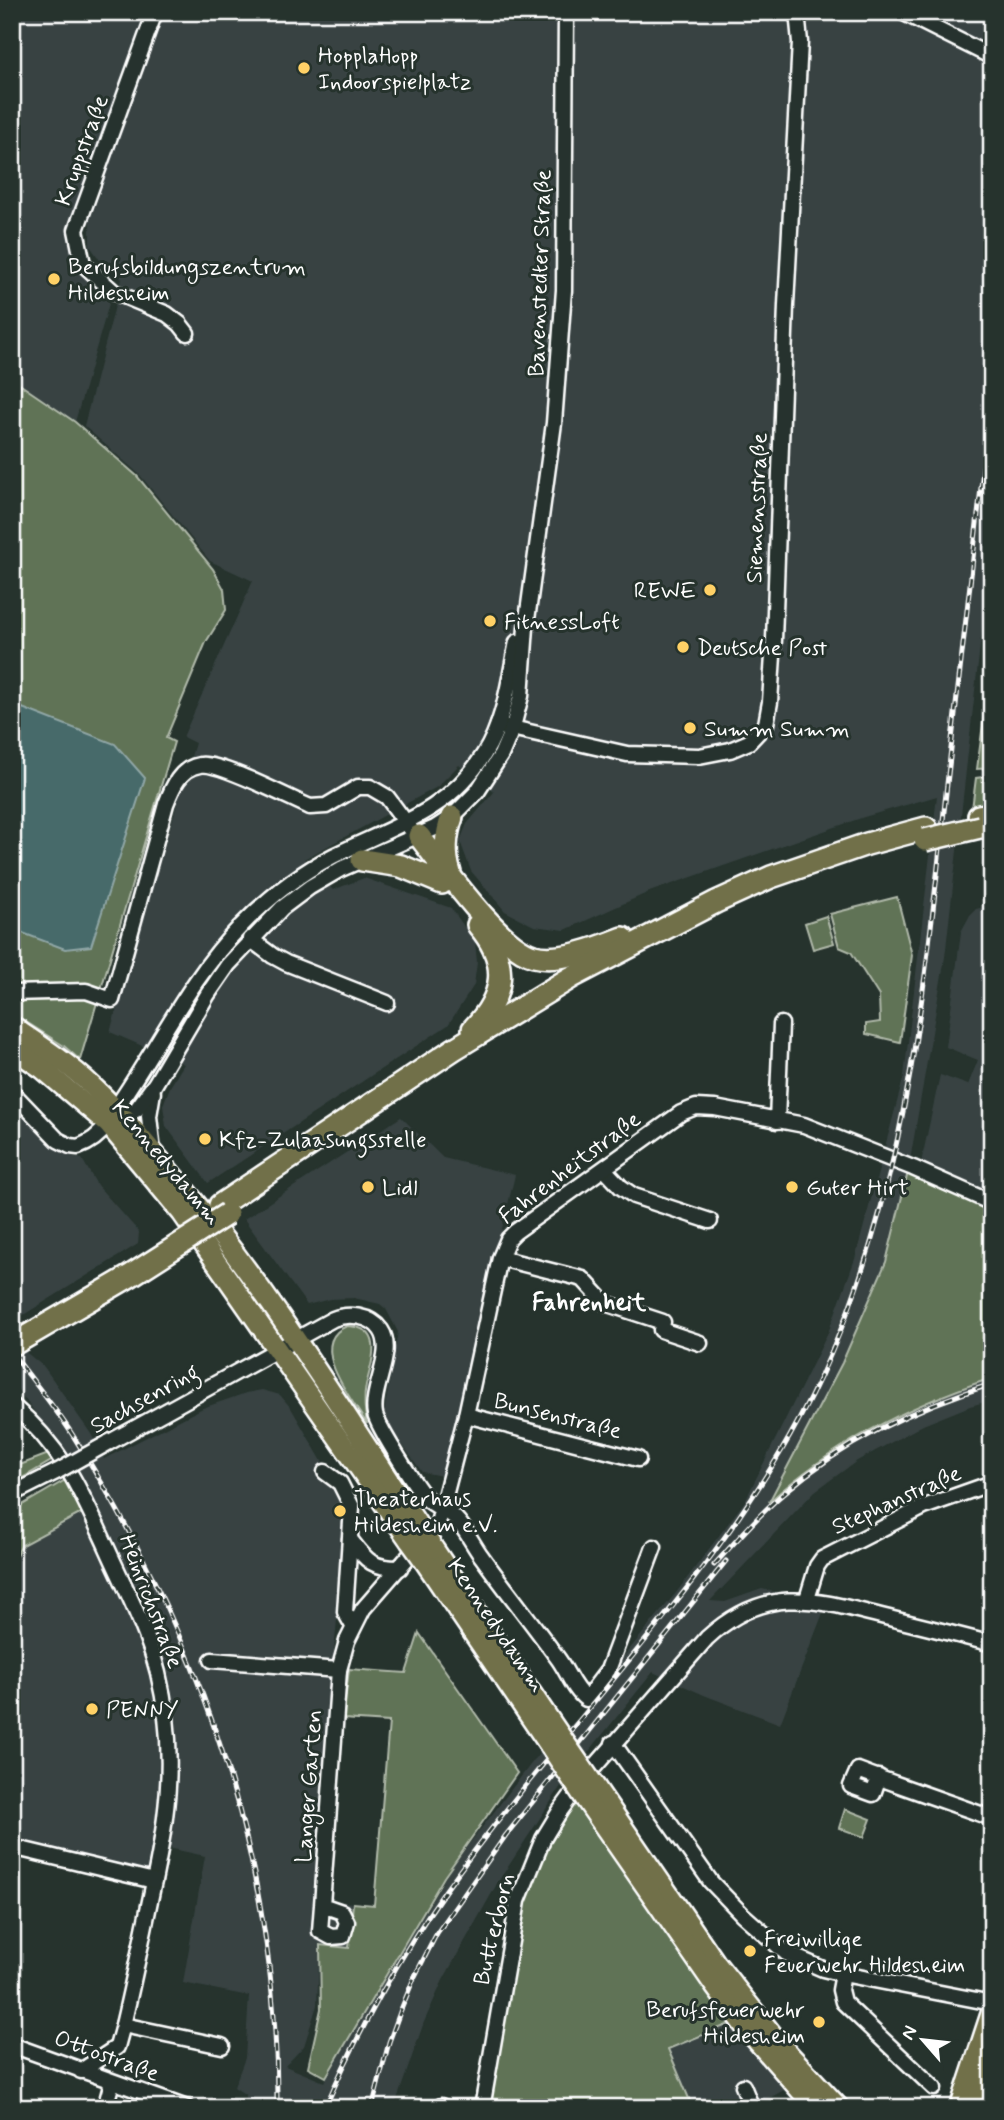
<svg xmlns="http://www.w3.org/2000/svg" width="1004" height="2120" font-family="Mynerve,sans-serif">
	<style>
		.built { fill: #384343 }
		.green { fill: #607356; stroke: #b0b9aa; stroke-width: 2 }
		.water { fill: #466b6a; stroke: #90a6a6; stroke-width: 2 }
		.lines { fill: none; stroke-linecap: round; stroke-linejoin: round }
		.minor-casing { stroke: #fff; stroke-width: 19 }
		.major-casing { stroke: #fff; stroke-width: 24 }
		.highway-casing { stroke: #fff; stroke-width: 26 }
		.minor { stroke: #26332d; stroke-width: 14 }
		.major { stroke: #71704a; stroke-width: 19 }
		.highway { stroke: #71704a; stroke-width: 21 }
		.rail-casing { stroke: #fff; stroke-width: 5 }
		.rail { stroke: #26332d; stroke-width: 2.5; stroke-dasharray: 8; stroke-linecap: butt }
		.minor-bridge-casing { stroke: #fff; stroke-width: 19; stroke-linecap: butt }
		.major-bridge-casing { stroke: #fff; stroke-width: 24; stroke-linecap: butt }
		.highway-bridge-casing { stroke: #fff; stroke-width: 26; stroke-linecap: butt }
		.minor-bridge { stroke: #26332d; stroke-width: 14 }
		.major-bridge { stroke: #71704a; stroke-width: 19 }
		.highway-bridge { stroke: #71704a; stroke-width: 21 }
		.poi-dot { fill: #ffd166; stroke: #26332d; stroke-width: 2.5 }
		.labels { text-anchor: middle; stroke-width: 6; stroke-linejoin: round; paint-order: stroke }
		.poi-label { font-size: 23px; fill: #fff; stroke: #26332d; text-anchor: start }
		.street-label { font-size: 23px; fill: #fff; stroke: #26332d }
		.neighbourhood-label { font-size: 24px; font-weight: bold; fill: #fff; stroke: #26332d }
	</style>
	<rect width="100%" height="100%" fill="#26332d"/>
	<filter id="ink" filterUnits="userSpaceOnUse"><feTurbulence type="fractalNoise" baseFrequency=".0143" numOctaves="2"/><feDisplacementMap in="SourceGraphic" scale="14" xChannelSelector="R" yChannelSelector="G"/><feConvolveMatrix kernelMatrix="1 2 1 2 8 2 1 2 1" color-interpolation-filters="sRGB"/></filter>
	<g filter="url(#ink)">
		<g class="built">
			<path d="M12,12H992V539L945,957L908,1172L886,1262L842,1363L770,1500L842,1445L909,1408L992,1378V1400L970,1406L923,1425L857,1461L815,1491L710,1601L725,1602L762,1589L826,1605L780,1724L704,1695L653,1672L561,1786L498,1882L443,1980L424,2022L394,2108H242L246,2095L234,2087L245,2058L249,1996L183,1983L205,1856L164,1847L157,1878L12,1845V1563L22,1545L91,1508L74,1475L80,1471L12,1382V1341L44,1367L91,1434L104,1459L203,1408L246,1393L262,1390L280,1395L291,1408L348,1506L333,1661L324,1900L353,1903L349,1948L320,1945L317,2005L304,2046L285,2066L324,2082L453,1865L534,1760L578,1718L624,1656L676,1593L745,1501L828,1333L855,1259L904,1076L937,796L864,817L649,892L565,930L534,926L505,911L471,871L460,841L467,824L494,792L459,765L437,787L304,859L333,890L364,878L451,908L475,942L477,962L474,985L448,1025L208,1183L166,1126L163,1105L170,1087L184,1064L110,1032L195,743L183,737L253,581L210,561L139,474L84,426L122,279L102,263L90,246V220L100,193L86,187L78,266L112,293L75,422L12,379Z"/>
			<path d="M989,906L984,929V948L992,968V1193L921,1163L940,1075L968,1085L978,1060L946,1047L961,932L970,915L976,909Z"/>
			<path d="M12,1099L68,1155L82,1159L97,1185L139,1232L138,1244L12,1322Z"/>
			<path d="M401,1117L443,1158L515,1175L442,1476L422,1472L383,1418L398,1332L386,1309L380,1304L354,1298L330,1299L307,1305L244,1219Z"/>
			<path d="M732,2023L784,2090L751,2108H693L668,2049Z"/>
		</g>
		<g class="green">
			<path d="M12,379L75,422L137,476L213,569L224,589L226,610L206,642L166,738L174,742L80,1060L64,1046L12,1013Z"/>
			<path d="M992,657V768L977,769Z"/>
			<path d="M992,776V806L972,809L976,778Z"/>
			<path d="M897,897L912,955L900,1042L866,1034V1024L880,1022L879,996L851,952L839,947L830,914Z"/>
			<path d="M826,916L834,943L813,949L805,923Z"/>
			<path d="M908,1172L992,1210V1378C909,1405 834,1443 769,1502L842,1363L886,1262Z"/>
			<path d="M347,1326C386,1327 372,1362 366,1385C363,1399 365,1411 367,1424C353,1401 305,1343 347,1326Z"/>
			<path d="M51,1453L53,1460L12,1484V1468Z"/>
			<path d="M74,1475L91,1508L22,1545L12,1563V1511Z"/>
			<path d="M419,1633L517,1773L444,1877L326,2077L308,2067L321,2009L320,1945L349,1948L353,1903L374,1905L389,1722L343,1719L349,1669L406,1673Z"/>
			<path d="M575,1803L732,2023L668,2049L693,2108H489L525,1902L541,1859Z"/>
			<path d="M845,1809L871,1819L864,1837L839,1828Z"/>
		</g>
		<path class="water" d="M12,704L115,744L145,778L91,946L65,949L12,929Z"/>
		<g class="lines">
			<g class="minor-casing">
				<g id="minor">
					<path d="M155,12L76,230L83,264L114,292L167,314L180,324L187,333"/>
					<path d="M902,12L992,57"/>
					<path d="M498,725L627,754L699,756L730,750L749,742L766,724L770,702L774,640L786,305L800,42L797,12"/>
					<path d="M250,939L273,956L286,963L387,1003"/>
					<path d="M12,993L86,991L112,1000L166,804C172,788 180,768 200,765C218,761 289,798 310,807L326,806L358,787H370L387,797L410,828"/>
					<path d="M12,1092L58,1140L70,1146L78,1147C89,1143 100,1135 107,1125C112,1120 113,1112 117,1106C158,1047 190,978 240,927C268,898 298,874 333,856C391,827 448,813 484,754C505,721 509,679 517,642"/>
					<path d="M153,1092L149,1116L153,1152"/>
					<path d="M777,1121L781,1024"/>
					<path d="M115,1122L136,1110L155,1084L208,994L228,965L282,908L310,887L341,869L435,828L452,817L477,792L501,755L513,727L521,696L526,627L554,423L564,290L566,12"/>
					<path d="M604,1169L621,1187L634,1196L710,1221"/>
					<path d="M500,1258L583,1279L605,1303L663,1322L661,1330L700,1343"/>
					<path d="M12,1405C63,1448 81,1491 108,1550C126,1590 147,1630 158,1673C179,1759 166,1826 148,1910C140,1949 132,1987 123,2025L117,2047L81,2071"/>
					<path d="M466,1415L638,1459"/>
					<path d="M108,1443L333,1319C348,1313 371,1315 381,1330C396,1352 370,1389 375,1414C378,1427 418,1491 428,1500C436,1507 447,1510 455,1518C466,1529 473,1545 482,1557C507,1592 534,1625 559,1660C568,1673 574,1690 586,1699L608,1670L654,1547"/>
					<path d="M325,1472L340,1483L352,1507L345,1612L353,1626"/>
					<path d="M12,1494L58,1471"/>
					<path d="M350,1539C367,1561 371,1568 400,1568"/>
					<path d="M807,1599L817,1566L822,1559L924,1507L992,1483"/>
					<path d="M212,1660L339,1670"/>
					<path d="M613,1743L711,1882L742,1914L786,1953L823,1969L843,1974L992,2003"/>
					<path d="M879,1777L873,1794L851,1786L858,1770C871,1775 885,1780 899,1785L992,1818"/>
					<path d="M12,1847L154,1881"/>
					<path d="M322,1905L342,1912L347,1922L343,1936L331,1937L320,1931L322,1905L339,1670L347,1641L363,1609L438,1523L466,1415L500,1258L508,1239L515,1232L681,1113L696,1107L715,1108L804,1125L913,1168L992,1203"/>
					<path d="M843,1974L840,1990L843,2002L934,2088"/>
					<path d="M123,2025L222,2046"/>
					<path d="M12,2045L187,2108"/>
					<path d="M743,2086L752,2108"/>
					<path d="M441,2106L446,2108"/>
					<path d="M105,2108L112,2082"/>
					<path d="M482,2108L518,1901L543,1839L560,1811L582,1781L707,1638C769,1581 820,1601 893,1619C926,1627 959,1635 992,1644"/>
				</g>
			</g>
			<g class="major-casing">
				<g id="major">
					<path d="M17,1030C44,1048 70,1065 93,1087C124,1116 151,1150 178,1182C269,1290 343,1412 421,1530"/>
					<path d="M12,1048L43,1069L108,1124L182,1213L410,1541"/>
					<path d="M433,1548L559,1734"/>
					<path d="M423,1559L550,1746"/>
					<path d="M596,1788L717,1965L782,2047L839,2108"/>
					<path d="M586,1800L715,1986L746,2028L816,2108"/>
					<path d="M960,2108L992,2011"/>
					<path d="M979,2108L992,2064"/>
				</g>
			</g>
			<g class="highway-casing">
				<g id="highway">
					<path d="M979,816L992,814"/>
					<path d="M419,836C443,866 499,947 534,956C559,963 600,947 623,938"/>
					<path d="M362,860L401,866L442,883"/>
					<path d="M450,873C444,854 445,836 452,817"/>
					<path d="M12,1028L17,1030"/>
					<path d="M473,1029C505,996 510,962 478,925"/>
					<path d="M220,1205L454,1049L572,977L716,902L771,877L867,844L926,828"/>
				</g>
			</g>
			<use href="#minor" class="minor"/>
			<use href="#major" class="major"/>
			<use href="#highway" class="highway"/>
			<g class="rail-casing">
				<g id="rail">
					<path d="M12,1353C32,1380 54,1406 72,1434C201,1637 279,1865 277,2108"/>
					<path d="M714,1565C737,1540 759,1514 785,1492C846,1440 916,1407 992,1384"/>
					<path d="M325,2108C356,2036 400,1955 445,1891C554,1737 696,1601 790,1436C901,1241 922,1013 946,793C961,658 978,522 992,386"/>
					<path d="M372,2108L389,2042L400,2012L414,1978L437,1933L506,1835L726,1561"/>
				</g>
			</g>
			<use href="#rail" class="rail"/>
			<g class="minor-bridge-casing">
				<path id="minor-bridge" d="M58,1471L108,1443"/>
			</g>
			<g class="major-bridge-casing">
				<g id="major-bridge">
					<path d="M421,1530L433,1548"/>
					<path d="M410,1541L423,1559"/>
					<path d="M559,1734L596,1788"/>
					<path d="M550,1746L586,1800"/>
				</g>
			</g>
			<g class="highway-bridge-casing">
				<g id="highway-bridge">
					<path d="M925,840L980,827"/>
					<path d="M12,1345L130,1276L227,1214"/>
				</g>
			</g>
			<use href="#minor-bridge" class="minor-bridge"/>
			<use href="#major-bridge" class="major-bridge"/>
			<use href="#highway-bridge" class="highway-bridge"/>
		</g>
	</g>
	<g class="poi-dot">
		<circle cx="304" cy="68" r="7"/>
		<circle cx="54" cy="279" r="7"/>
		<circle cx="710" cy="590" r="7"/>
		<circle cx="490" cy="621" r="7"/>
		<circle cx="683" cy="647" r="7"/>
		<circle cx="690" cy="728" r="7"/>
		<circle cx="205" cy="1139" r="7"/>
		<circle cx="368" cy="1187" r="7"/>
		<circle cx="792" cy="1187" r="7"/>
		<circle cx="340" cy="1511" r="7"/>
		<circle cx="92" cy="1709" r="7"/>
		<circle cx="750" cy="1951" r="7"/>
		<circle cx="819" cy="2022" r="7"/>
	</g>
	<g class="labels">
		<g class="poi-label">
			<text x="318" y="63">HopplaHopp<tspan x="318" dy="26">Indoorspielplatz</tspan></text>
			<text x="68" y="274">Berufsbildungszentrum<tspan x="68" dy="26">Hildesheim</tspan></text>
			<text x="696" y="598" text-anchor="end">REWE</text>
			<text x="504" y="629">FitnessLoft</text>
			<text x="697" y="655">Deutsche Post</text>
			<text x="704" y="736">Summ Summ</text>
			<text x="219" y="1147">Kfz-Zulaasungsstelle</text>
			<text x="382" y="1195">Lidl</text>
			<text x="806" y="1195">Guter Hirt</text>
			<text x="354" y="1506">Theaterhaus<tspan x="354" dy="26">Hildesheim e.V.</tspan></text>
			<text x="106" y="1717">PENNY</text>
			<text x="764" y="1946">Freiwillige<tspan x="764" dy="26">Feuerwehr Hildesheim</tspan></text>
			<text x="805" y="2017" text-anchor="end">Berufsfeuerwehr<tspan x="805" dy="26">Hildesheim</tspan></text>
		</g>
		<g class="street-label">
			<text transform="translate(81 150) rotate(-70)" y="8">Kruppstraße</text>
			<text transform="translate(539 273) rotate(-88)" y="8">Bavenstedter Straße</text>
			<text transform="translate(756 508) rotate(-88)" y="8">Siemensstraße</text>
			<text transform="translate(167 1162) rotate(50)" y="8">Kennedydamm</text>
			<text transform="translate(569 1167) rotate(-37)" y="8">Fahrenheitstraße</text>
			<text transform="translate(144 1398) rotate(-29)" y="8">Sachsenring</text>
			<text transform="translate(558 1415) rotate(14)" y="8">Bunsenstraße</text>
			<text transform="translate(896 1499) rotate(-24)" y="8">Stephanstraße</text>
			<text transform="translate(152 1601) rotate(69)" y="8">Heinrichstraße</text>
			<text transform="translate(497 1625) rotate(56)" y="8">Kennedydamm</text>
			<text transform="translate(308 1786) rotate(-86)" y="8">Langer Garten</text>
			<text transform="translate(493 1929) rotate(-77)" y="8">Butterborn</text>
			<text transform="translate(107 2055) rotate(20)" y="8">Ottostraße</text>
		</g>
		<g class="neighbourhood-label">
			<text x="589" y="1310">Fahrenheit</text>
		</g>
	</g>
	<rect width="1004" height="2120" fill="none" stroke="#26332d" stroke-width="42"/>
	<rect x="21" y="21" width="962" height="2078" fill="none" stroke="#fff" stroke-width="2.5" filter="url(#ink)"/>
	<g transform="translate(923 2040) rotate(298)" stroke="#26332d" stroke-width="5" paint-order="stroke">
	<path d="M0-5L12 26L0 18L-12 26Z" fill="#ffffff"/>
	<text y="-10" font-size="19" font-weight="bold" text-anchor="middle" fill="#ffffff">N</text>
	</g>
</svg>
